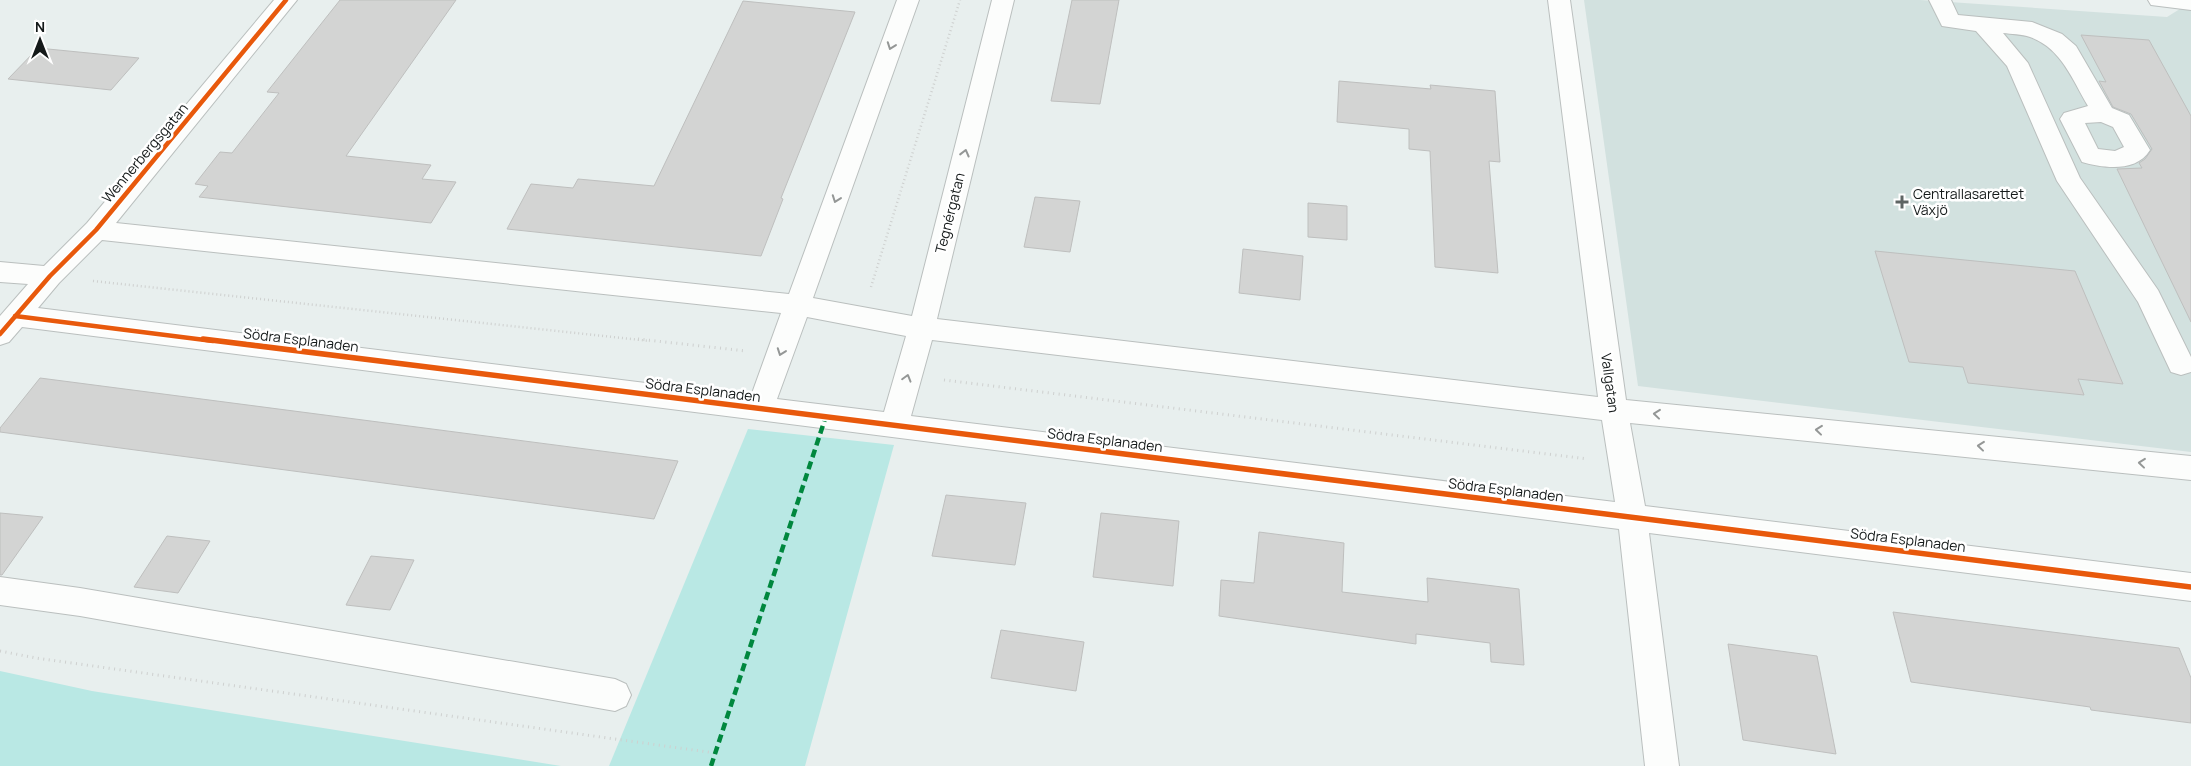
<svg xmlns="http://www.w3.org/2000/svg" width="2191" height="766" font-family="Manrope,sans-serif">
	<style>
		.built { fill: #d2e1df }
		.green { fill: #b9e8e4 }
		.building { fill: #d3d4d3; stroke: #bebfbe }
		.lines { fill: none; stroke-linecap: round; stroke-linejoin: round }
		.minor-casing { stroke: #babfbe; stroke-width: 2 }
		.path-far1 { stroke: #ced0cf; stroke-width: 2.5; stroke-dasharray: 1 3; stroke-linecap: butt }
		.path { stroke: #ced0cf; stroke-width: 3; stroke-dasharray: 1 4.5; stroke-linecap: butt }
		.minor { fill: #fcfdfc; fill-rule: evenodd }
		.quiet { stroke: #00873e; stroke-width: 4.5; stroke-dasharray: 8 4.5; stroke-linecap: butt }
		.cycleway-far1-casing { stroke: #fff; stroke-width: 7 }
		.cycleway-casing { stroke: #fff; stroke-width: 9 }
		.cycleway-far1 { stroke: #e8590c; stroke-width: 4.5 }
		.cycleway { stroke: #e8590c; stroke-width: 5.5 }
		.oneway { stroke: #949796 }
		.poi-dot { fill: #5f6564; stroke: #fff; stroke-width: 2 }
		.labels { text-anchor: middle; stroke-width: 5; stroke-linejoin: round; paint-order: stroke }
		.street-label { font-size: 14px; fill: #151a1a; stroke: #fff }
		.poi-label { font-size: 14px; fill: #151a1a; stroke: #fff; text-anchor: start }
	</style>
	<rect width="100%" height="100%" fill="#e8efee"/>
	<path class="built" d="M1584,0H1920L2167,17L2191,2V452L1638,386Z"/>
	<g class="green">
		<path d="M748,429L894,445L805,766H609Z"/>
		<path d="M0,671L92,691L561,766H0Z"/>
	</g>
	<g class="building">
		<path d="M340,0H456L346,156L431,165L422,179L456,182L431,223L199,197L208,186L195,184L220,152L232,153L279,93L267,92Z"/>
		<path d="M1072,0H1119L1100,104L1051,101Z"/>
		<path d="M743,1L855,12L781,198L783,199L761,256L507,229L531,184L573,188L578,179L654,186Z"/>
		<path d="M2081,35L2149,40L2191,116V322L2117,169L2142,168L2139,163L2145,159L2152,149L2131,114L2113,107L2099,81L2106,82Z"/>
		<path d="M38,48L139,58L111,90L8,79Z"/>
		<path d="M1339,81L1431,89L1430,85L1495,91L1500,162L1489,161L1498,273L1435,267L1430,151L1409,149V129L1337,122Z"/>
		<path d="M1035,197L1080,201L1070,252L1024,247Z"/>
		<path d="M1308,203L1347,206V240L1308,237Z"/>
		<path d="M1243,249L1303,256L1300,300L1239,293Z"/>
		<path d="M1875,251L2075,271L2123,384L2078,379L2084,395L1968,383L1963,367L1909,362Z"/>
		<path d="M40,378L678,461L654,519L0,432V428Z"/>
		<path d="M946,495L1026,503L1015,565L932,556Z"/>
		<path d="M0,513L43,517L2,575H0Z"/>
		<path d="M1101,513L1179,521L1173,586L1093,577Z"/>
		<path d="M1259,532L1344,543L1342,592L1428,602L1427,578L1519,589L1524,665L1491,662L1490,643L1416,634V644L1219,616L1221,580L1254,583Z"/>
		<path d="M167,536L210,541L178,593L134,587Z"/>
		<path d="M371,556L414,560L390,610L346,605Z"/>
		<path d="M1893,612L2179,648L2191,678V723L2091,710L2090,707L1911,682Z"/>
		<path d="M1001,630L1084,642L1076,691L991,678Z"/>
		<path d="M1728,644L1817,656L1836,754L1743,740Z"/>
	</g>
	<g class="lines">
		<g class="minor-casing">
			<g id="minor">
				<path d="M274,0H297L116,223L789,294L897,0H919L813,298L912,316L992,0H1014L937,319L1598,397L1548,0H1570L1626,400L2191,456V480L1630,423L1645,506L2191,573V601L1649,533L1679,766H1645L1619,529L22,327L9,342L0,345V316L28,284L0,282V262L44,266L87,223ZM102,240L781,313L751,396L38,308L59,283ZM807,317L906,336L884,412L777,399ZM932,340L1602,420L1615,502L911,416Z"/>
				<path d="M1929,0H1951L1958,15L2032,22L2062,34L2076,46L2112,108L2129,115L2150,150C2136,173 2103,168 2082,162L2060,119L2064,113L2088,106C2072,79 2061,48 2030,37C2022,34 2011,34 2003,33L2028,63L2080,178L2158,290L2191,357V372L2181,375L2171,372L2138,302L2057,181L2007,66L1976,31L1942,26ZM2101,122L2113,127L2124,147L2115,151L2098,149L2085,123Z"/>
				<path d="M2148,0H2191V10L2151,5Z"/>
				<path d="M0,577L80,588L615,679L626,684L631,695L626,706L615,711L80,616L0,605Z"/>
			</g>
		</g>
		<g class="path-far1">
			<path d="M93,281L650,341"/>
			<path d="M871,287L960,0"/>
		</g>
		<g class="path">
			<path d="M638,339L746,351"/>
			<path d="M944,380L1588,459"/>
			<path d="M0,651L36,658L715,753"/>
		</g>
		<use href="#minor" class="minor"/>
		<path class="quiet" d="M711,766L826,416"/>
		<g class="cycleway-far1-casing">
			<g id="cycleway-far1">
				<path d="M15,316L213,341"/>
				<path d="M0,334L50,276L96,230L286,0"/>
			</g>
		</g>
		<g class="cycleway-casing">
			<path id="cycleway" d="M203,339L2191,587"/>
		</g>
		<use href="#cycleway-far1" class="cycleway-far1"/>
		<use href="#cycleway" class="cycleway"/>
	</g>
	<defs><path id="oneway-chevron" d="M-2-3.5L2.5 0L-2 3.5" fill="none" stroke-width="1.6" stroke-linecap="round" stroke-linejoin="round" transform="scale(1.25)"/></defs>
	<g class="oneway">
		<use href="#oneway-chevron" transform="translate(891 46) rotate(110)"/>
		<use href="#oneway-chevron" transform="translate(965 153) rotate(-76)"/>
		<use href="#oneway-chevron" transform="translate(836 199) rotate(110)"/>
		<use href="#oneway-chevron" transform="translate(781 352) rotate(110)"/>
		<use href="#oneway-chevron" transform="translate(907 378) rotate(-74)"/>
		<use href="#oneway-chevron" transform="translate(1657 414) rotate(-174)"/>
		<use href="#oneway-chevron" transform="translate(1819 430) rotate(-174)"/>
		<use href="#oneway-chevron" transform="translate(1981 446) rotate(-174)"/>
		<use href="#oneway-chevron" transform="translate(2142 463) rotate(-174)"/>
	</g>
	<path class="poi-dot" d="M1899.5 194.5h5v5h5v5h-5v5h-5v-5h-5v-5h5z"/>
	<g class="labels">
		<g class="street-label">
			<text transform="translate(145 153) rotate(-50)" y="5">Wennerbergsgatan</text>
			<text transform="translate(950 213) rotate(-76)" y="5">Tegnérgatan</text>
			<text transform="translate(301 340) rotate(7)" y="5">Södra Esplanaden</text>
			<text transform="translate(1610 383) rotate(82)" y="5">Vallgatan</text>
			<text transform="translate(703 390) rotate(7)" y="5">Södra Esplanaden</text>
			<text transform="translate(1105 440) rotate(7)" y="5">Södra Esplanaden</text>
			<text transform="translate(1506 490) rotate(7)" y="5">Södra Esplanaden</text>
			<text transform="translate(1908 540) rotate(7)" y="5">Södra Esplanaden</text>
		</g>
		<g class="poi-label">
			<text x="1913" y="199">Centrallasarettet<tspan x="1913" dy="16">Växjö</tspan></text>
		</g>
	</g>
	<g transform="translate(40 40)" stroke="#ffffff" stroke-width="4" paint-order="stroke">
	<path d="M0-4L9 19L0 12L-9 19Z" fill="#151a1a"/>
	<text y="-8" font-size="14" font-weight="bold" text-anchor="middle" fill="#151a1a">N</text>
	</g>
</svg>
